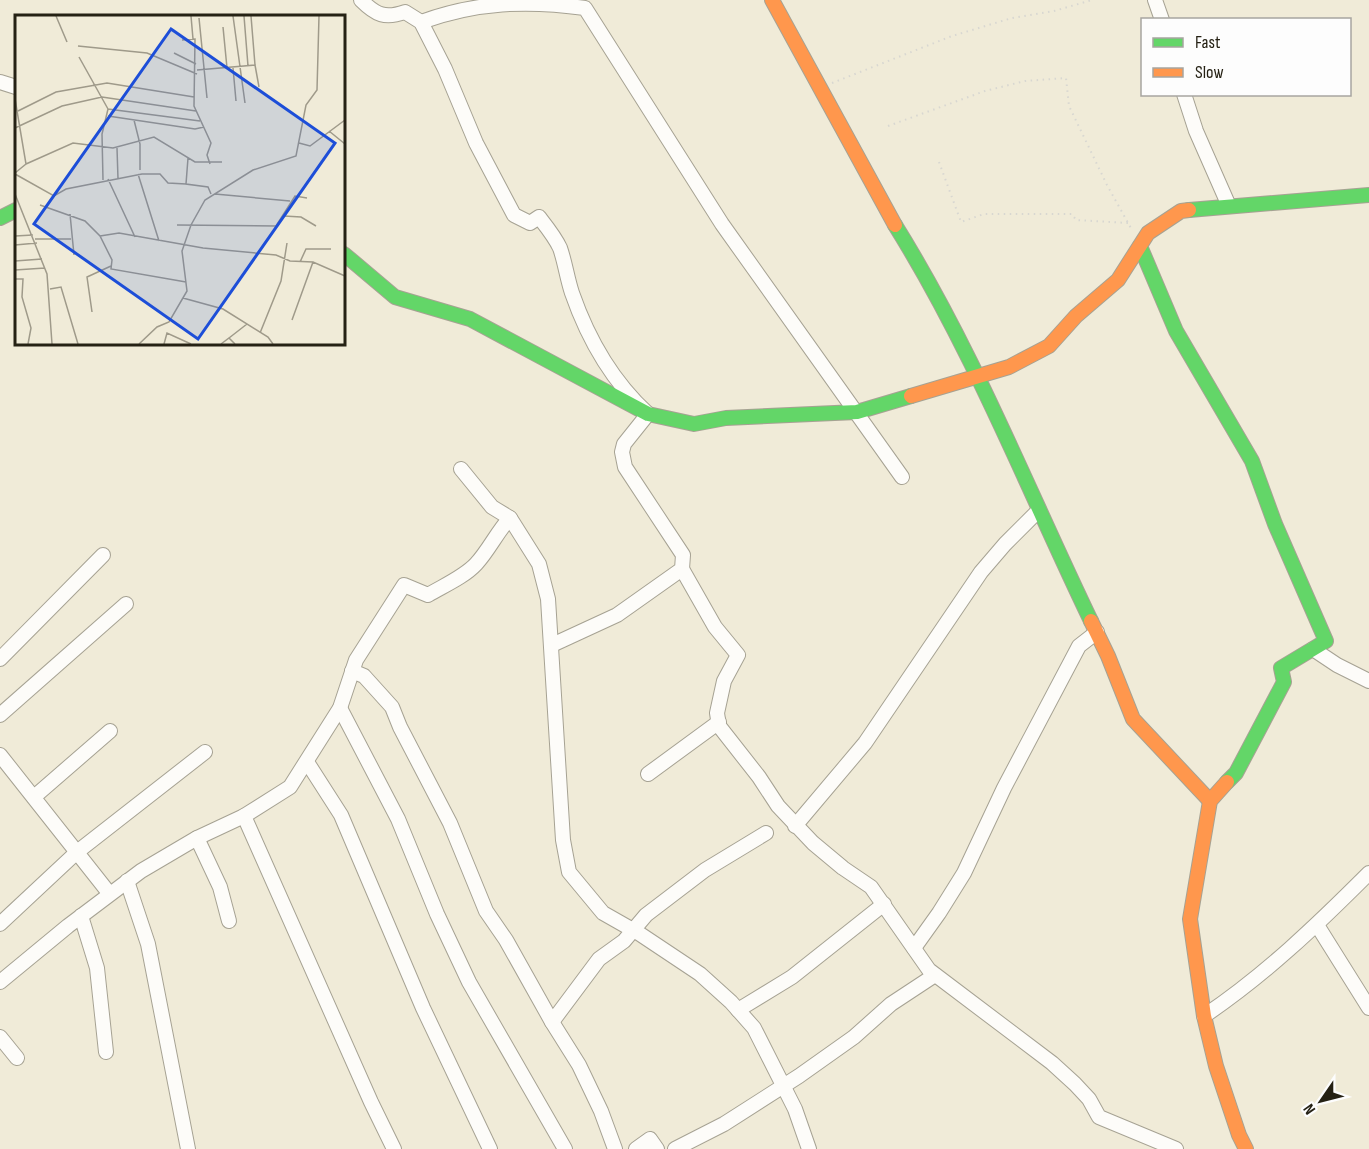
<svg xmlns="http://www.w3.org/2000/svg" width="1369" height="1149" font-family="'Sofia Sans Condensed',sans-serif">
	<style>
		.lines { fill: none; stroke-linecap: round; stroke-linejoin: round }
		.street-casing { stroke: #a6a293; stroke-width: 16 }
		.fast-casing { stroke: #a6a293; stroke-width: 16 }
		.slow-casing { stroke: #a6a293; stroke-width: 16 }
		.path { stroke: #d8d7d1; stroke-width: 2; stroke-dasharray: 1.5 4.5; stroke-linecap: butt }
		.street { stroke: #fdfcf9; stroke-width: 14 }
		.fast { stroke: #63d668; stroke-width: 14 }
		.slow { stroke: #ff974d; stroke-width: 14 }
		.inset-road { fill: none; stroke: #9f9a8a; stroke-width: 1.5 }
		.view { fill: #1d4ed8; fill-opacity: 0.15; stroke: #1d4ed8; stroke-width: 3 }
		.inset-edge { fill: none; stroke: #252114; stroke-width: 3 }
	</style>
	<rect width="100%" height="100%" fill="#f0ebd8"/>
	<g class="lines">
		<g class="street-casing">
			<g id="street">
				<path d="M361,0C376,15 385,19 405,12L421,22L445,69L476,143L514,215L530,223L539,217C546,226 555,237 560,248C565,262 567,278 572,293C588,339 612,381 648,414L624,444L622,452L625,467L683,555L682,569L617,615L552,645"/>
				<path d="M1155,0L1162,20"/>
				<path d="M421,22C476,2 527,0 585,8L722,224L902,477"/>
				<path d="M0,82L16,87"/>
				<path d="M1184,94L1196,131L1229,206"/>
				<path d="M461,469L492,507L510,518L539,564L548,599L563,840L569,872L603,913L640,934L700,974L731,1002L754,1028L795,1109L809,1149"/>
				<path d="M682,569L715,627L738,655L724,681L717,713L719,726L759,777L778,806L813,843L843,868L871,887L929,970L1052,1063L1075,1084L1089,1099L1099,1117L1176,1149"/>
				<path d="M1313,649L1337,665L1369,681"/>
				<path d="M0,659L103,555"/>
				<path d="M352,671L364,676L392,707L400,727L450,823L486,911L506,940L552,1022L579,1065L601,1111L615,1149"/>
				<path d="M340,708L398,819L437,914L469,982L565,1149"/>
				<path d="M0,715L126,604"/>
				<path d="M0,755L109,893"/>
				<path d="M307,762L341,815L423,1008L490,1149"/>
				<path d="M648,774L719,722"/>
				<path d="M34,797L110,731"/>
				<path d="M244,816L371,1102L394,1149"/>
				<path d="M795,826L865,743L981,572L1005,544L1039,510"/>
				<path d="M197,838L220,887L229,921"/>
				<path d="M127,881L148,944L188,1149"/>
				<path d="M81,916L97,968L106,1052"/>
				<path d="M0,924L77,852L205,752"/>
				<path d="M1317,925L1369,1008"/>
				<path d="M914,948L939,913L964,873L1004,788L1079,646L1097,632"/>
				<path d="M0,982L68,926L141,871L197,838L244,816L290,787L340,708L356,660L404,585L428,595C443,586 464,577 476,564C489,550 497,532 510,518"/>
				<path d="M738,1010L792,977L884,904"/>
				<path d="M1204,1016C1265,975 1317,925 1369,873"/>
				<path d="M552,1022L599,959L624,941L646,915L705,870L766,833"/>
				<path d="M0,1037L17,1058"/>
				<path d="M636,1149L650,1139L657,1149"/>
				<path d="M675,1149L724,1124L799,1076L854,1037L891,1004L935,975"/>
			</g>
		</g>
		<g class="fast-casing">
			<g id="fast">
				<path d="M1189,210L1369,195"/>
				<path d="M0,218L16,210"/>
				<path d="M895,225C973,350 1027,488 1091,621"/>
				<path d="M1140,246L1176,331L1252,461L1275,524L1326,641L1281,668L1284,682L1236,773L1227,782"/>
				<path d="M344,254L395,297L470,319L648,414L694,424L726,418L857,412L911,396"/>
			</g>
		</g>
		<g class="slow-casing">
			<g id="slow">
				<path d="M772,0L895,225"/>
				<path d="M911,396L1009,367L1049,346L1076,316L1118,280L1148,233L1181,211L1189,210"/>
				<path d="M1091,621L1108,656L1133,719L1210,801"/>
				<path d="M1227,782L1210,801L1190,919L1204,1016L1216,1066L1239,1135L1246,1149"/>
			</g>
		</g>
		<g class="path">
			<path d="M832,83L952,36L1012,18L1054,11L1092,0"/>
			<path d="M888,126L985,91L1025,81L1066,78L1069,106L1107,185L1132,230"/>
			<path d="M939,162L961,222L984,214H1072L1076,220L1128,223"/>
		</g>
		<use href="#street" class="street"/>
		<use href="#fast" class="fast"/>
		<use href="#slow" class="slow"/>
	</g>
	<g transform="translate(15 15)">
		<rect width="330" height="330" fill="#f0ebd8"/>
		<path class="inset-road" d="M41,1L52,27M176,1L178,24M218,1L230,88M229,1L233,51M184,3L192,83M208,12L212,53M167,25L180,24L179,91L196,128L192,140L195,149M63,31L132,38L182,59M159,38L181,49M64,42L93,94L87,119L88,165M240,50L244,72M218,53L221,86M182,55L240,50L236,1M0,84L11,149L0,158M93,94L185,106M3,96L41,77L92,68L179,82M93,101L180,114L189,112M119,105L125,129V155M0,113L47,91L87,82L181,96M314,116L330,129M284,128L295,131L330,105M102,133L103,164M173,143L171,169L193,172L196,179M11,149L58,128L98,133L139,122L180,147H207M0,159L39,181L51,174L127,159H145L153,168L171,169M123,159L144,226M93,164L120,222M0,179L32,259L37,329M200,179L275,186M25,190L70,206L85,221L97,245L96,254L171,267M55,199L59,240M269,201L286,202L301,211M162,210L261,211L280,181L292,183M0,221L18,220M85,221L104,218L188,233L261,240L275,246L298,247L330,261M20,224H56M0,230L22,228M0,246L27,244M285,247L291,234H316M0,255L30,253M0,264H8L7,282L16,313L13,329M35,274L46,272L63,329M168,283L208,294L253,322L258,329M77,297L72,262L96,251M277,305L298,247M245,318L266,266L272,228M214,323L232,309M124,329L142,312L154,307L172,276L167,236L176,210L190,185L238,155L281,141L291,90L302,75L304,1M149,329L152,318L176,329M206,329L214,323L220,329"/>
		<path class="view" d="M156,14L320,128L183,324L19,209Z"/>
		<rect width="330" height="330" class="inset-edge"/>
	</g>
	<rect x="1141" y="18" width="210" height="78" fill="#fdfdfd" stroke="#a7a5a0" stroke-width="1.5"/>
	<rect x="1153" y="38" width="30" height="9" fill="#63d668" stroke="#a7a5a0" stroke-width="1.5"/>
	<text x="1195" y="48" font-size="18" fill="#252114">Fast</text>
	<rect x="1153" y="68" width="30" height="9" fill="#ff974d" stroke="#a7a5a0" stroke-width="1.5"/>
	<text x="1195" y="78" font-size="18" fill="#252114">Slow</text>
	<g transform="translate(1321 1101) rotate(235)" stroke="#fdfdfd" stroke-width="4.5" paint-order="stroke">
	<path d="M0-4.5L10 22L0 15L-10 22Z" fill="#252114"/>
	<text y="-9" font-size="16" font-weight="bold" text-anchor="middle" fill="#252114">N</text>
	</g>
</svg>
